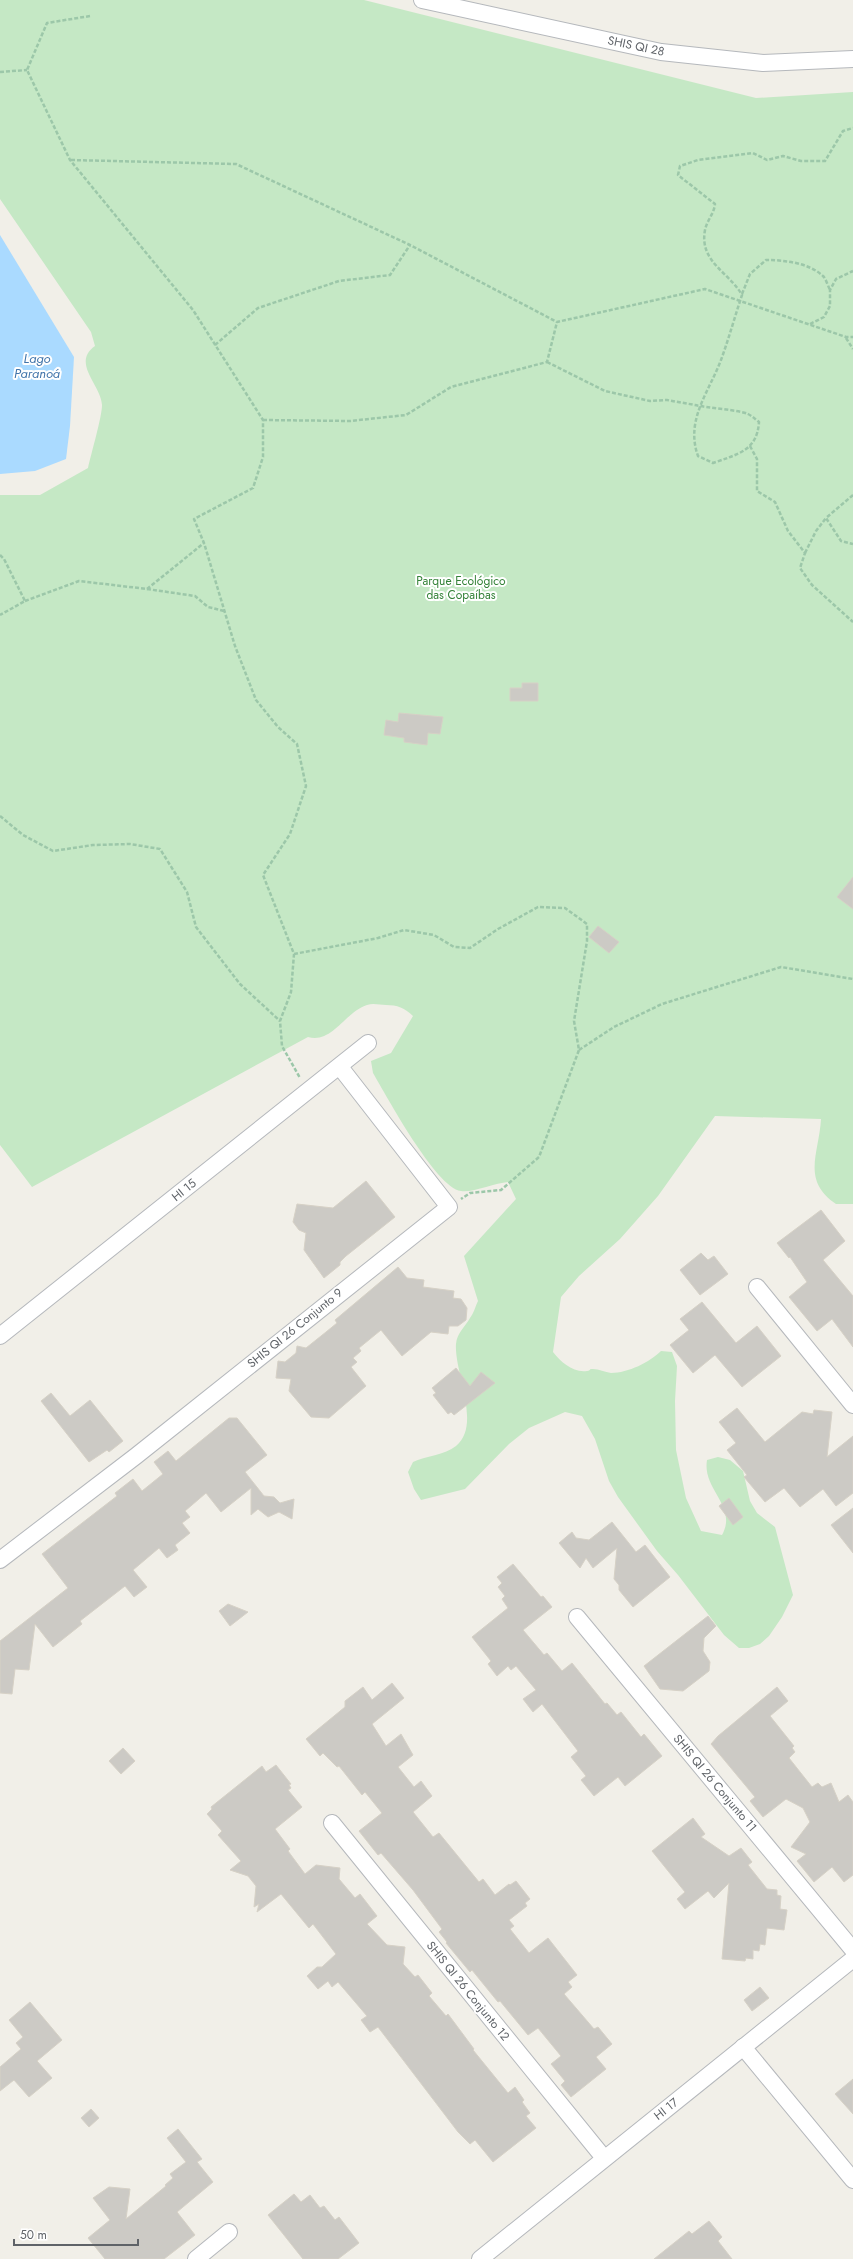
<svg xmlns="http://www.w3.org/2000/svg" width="853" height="2259" font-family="Jost,sans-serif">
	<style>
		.green { fill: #c5e8c5 }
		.water { fill: #aadaff }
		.building { fill: #cccac5; stroke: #d6d1c6 }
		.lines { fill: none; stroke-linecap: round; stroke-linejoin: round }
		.street-casing { stroke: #b5b8bc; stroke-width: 18 }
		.path { stroke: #9cc7a9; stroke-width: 2.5; stroke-dasharray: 4 2; stroke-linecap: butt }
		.street { stroke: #fff; stroke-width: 16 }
		.labels { text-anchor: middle; stroke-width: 4; stroke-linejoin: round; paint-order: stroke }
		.street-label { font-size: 12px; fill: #5f6368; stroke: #fff }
		.park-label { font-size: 12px; fill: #348238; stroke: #fff }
		.water-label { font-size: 13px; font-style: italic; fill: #4174aa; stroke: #fff }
	</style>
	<rect width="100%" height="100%" fill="#f1efe8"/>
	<path class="green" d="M0,0H364L756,98L853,92V1204H836C801,1180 819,1154 821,1119L715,1116L658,1196L620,1239L579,1276L561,1297L553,1352C561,1362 573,1373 587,1371C592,1370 588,1369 593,1369C599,1369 605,1372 611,1373C628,1373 650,1362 661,1351L672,1352L677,1366L675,1401L676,1450L686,1498L701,1531L722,1535C738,1506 702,1490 707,1460L718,1457L730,1460L743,1471L750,1501L757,1513L775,1527L793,1595L782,1617L769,1636L760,1644L749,1648H739L724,1635L678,1575L657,1551L618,1497L609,1481L595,1439L582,1416L565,1412L529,1428L509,1444L465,1489L421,1500L414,1489L408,1472L413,1462C425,1456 445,1455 456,1446C482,1425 454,1372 456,1344C457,1333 465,1327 470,1318C474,1313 475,1307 478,1301L464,1256L516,1199L508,1182C495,1183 472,1193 461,1191C436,1188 386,1095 373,1073L371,1061L391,1053L413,1016C405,1008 397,1005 386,1005C380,1005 373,1003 367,1005C345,1012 332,1044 308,1037L32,1187L0,1145V495H40L88,468C91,454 102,417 102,405C101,385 71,363 95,346L91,332L0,199Z"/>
	<path class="water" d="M0,235L74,357L70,426L66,459L35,471L0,474Z"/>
	<g class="building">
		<path d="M522,683H538V701H510V688H522Z"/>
		<path d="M399,713L443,717L440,734L428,733L427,745L404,742V738L384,735L386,720L398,722Z"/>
		<path d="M853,877V909L837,897Z"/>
		<path d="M598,926L619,942L609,953L589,937Z"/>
		<path d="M366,1181L395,1217L346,1256L340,1262V1265L324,1278L304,1250L306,1233L299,1230L293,1222L297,1204L333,1208Z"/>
		<path d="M821,1210L845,1241L823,1260L853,1296V1347L832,1319L817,1331L789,1297L807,1282L790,1257L789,1258L777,1243Z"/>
		<path d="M701,1253L708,1260L714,1256L728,1274L700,1295L680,1270Z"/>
		<path d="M398,1267L407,1278L424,1280L423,1287L454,1291L453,1298L461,1299L467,1308L466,1320L458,1326H449L448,1334L431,1332L402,1356L381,1330L359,1348L361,1351L353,1358L357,1362L351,1367L366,1386L329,1418L311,1417L289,1391L291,1379L276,1378L278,1361L285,1362L296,1353L297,1346L306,1348L326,1332L337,1323L335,1320Z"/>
		<path d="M702,1302L736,1343L757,1326L781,1356L742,1387L715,1355L693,1373L670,1345L689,1330L680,1319Z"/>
		<path d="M456,1368L470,1386L481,1372L495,1383L454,1415L451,1412L448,1414L433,1395L436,1393L432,1388Z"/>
		<path d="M51,1393L70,1416L90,1400L123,1441L109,1452L107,1450L89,1462L41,1401Z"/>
		<path d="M737,1408L765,1442L802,1412L813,1414L814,1410L832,1412L827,1457L853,1436V1493L836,1506L823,1489L800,1507L784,1488L765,1502L744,1477L747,1475L727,1450L736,1443L719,1422Z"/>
		<path d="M229,1418H237L267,1455L245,1472L264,1496L274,1497L280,1503L294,1499L292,1519L279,1512L268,1517L258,1509L251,1515V1488L221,1512L206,1493L185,1511L190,1517L182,1523L190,1533L175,1545L178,1550L167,1558L159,1548L133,1570L147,1587L134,1597L125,1586L80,1621L82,1624L53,1647L35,1624L29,1670L15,1669L12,1694L0,1693V1641L68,1588L42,1554L117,1496L115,1493L133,1479L142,1491L163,1474L154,1462L168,1451L176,1461Z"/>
		<path d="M729,1498L743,1517L733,1525L719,1506Z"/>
		<path d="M853,1508V1553L831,1525Z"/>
		<path d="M612,1522L636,1552L645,1545L670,1577L633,1607L619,1590V1585L614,1579L617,1548L593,1568L586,1558L580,1568L559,1543L572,1532L576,1538L589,1540Z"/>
		<path d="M513,1564L541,1597L543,1596L552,1607L523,1630L544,1655L547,1653L562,1671L572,1663L605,1704L607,1703L617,1715L621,1712L641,1737L644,1734L662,1756L625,1786L618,1777L594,1796L581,1780L586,1776L571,1757L578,1751L542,1704L533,1712L523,1699L536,1690L516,1666L511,1670L508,1666L497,1676L488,1664L491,1661L472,1637L508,1608L502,1599L505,1596L498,1587L502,1583L497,1577Z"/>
		<path d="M228,1604L248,1612L230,1626L219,1611Z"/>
		<path d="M708,1616L716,1626L704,1638L703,1651L710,1662L709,1671L683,1691L660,1689L644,1666Z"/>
		<path d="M392,1683L404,1698L372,1724L386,1746L401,1734L413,1755L398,1767L414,1787L421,1781L432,1796L413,1812L433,1837L439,1833L479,1882L483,1879L495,1895L509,1884L510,1885L516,1881L530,1899L525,1903L527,1906L509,1920L514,1926L510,1929L529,1953L548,1938L577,1975L568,1982L572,1987L564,1994L594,2029L598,2027L612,2044L596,2057L606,2069L571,2097L561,2085L565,2081L551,2064L561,2056L538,2028L528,2035L500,2001L498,2002L472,1970L470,1972L446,1943L447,1942L439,1932L442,1929L413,1890L381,1853L378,1855L359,1831L382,1813L365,1792L362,1795L339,1766L337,1767L323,1753L320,1756L306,1739L345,1707V1701L363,1687L372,1700Z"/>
		<path d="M777,1687L788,1701L770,1716L794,1746L792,1748L795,1752L789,1758L812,1787L818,1783L822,1787L831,1783L839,1802L848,1795L853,1802V1875L844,1882L832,1867L814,1882L797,1861L806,1854L791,1847L810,1822L803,1808L786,1799L763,1817L750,1801L755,1797L711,1744L718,1736Z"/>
		<path d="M123,1748L135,1761L121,1774L109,1761Z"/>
		<path d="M276,1765L291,1784L289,1785L291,1788L288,1790L302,1807L275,1829L290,1849L288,1851L305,1874L316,1865L340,1868L339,1879L355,1898L360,1894L377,1916L367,1924L387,1945L405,1947L403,1964L415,1977L418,1975L432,1993L429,1996L446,2016L448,2014L474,2049L473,2050L508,2093L515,2087L524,2100L522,2102L530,2113L526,2116L536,2128L493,2162L475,2140L470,2144L458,2132L378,2027L370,2032L361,2020L367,2016L338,1982L332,1987L328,1981L318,1989L307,1976L317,1967H322L336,1954L313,1924L309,1928L281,1894L257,1912L259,1904L254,1907L256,1886L248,1876L230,1870L241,1861L218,1835L222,1831L207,1814L212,1809L211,1807L262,1766L266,1772Z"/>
		<path d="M693,1818L705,1834L701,1837L729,1856L741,1848L752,1862L748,1865L767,1889L777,1890V1895L781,1896L780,1909L787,1910L784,1930L767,1928L765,1945L760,1944L759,1951L753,1950V1959L746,1958L745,1961L722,1959L729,1883L714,1898L708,1891L685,1909L677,1899L685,1892L652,1851Z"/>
		<path d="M760,1987L769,1998L752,2011L744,2000Z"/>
		<path d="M30,2002L62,2040L37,2061L52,2078L29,2097L14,2080L0,2091V2067L21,2049L16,2043L23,2037L9,2020Z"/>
		<path d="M853,2079V2114L835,2094Z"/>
		<path d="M91,2109L99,2118L89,2127L81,2118Z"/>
		<path d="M178,2129L202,2159L197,2162L213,2182L177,2212L195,2235L164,2259H105L88,2238L110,2220L93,2198L109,2187L130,2189L126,2219L166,2186L165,2185L173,2178L170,2174L186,2162L167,2138Z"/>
		<path d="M294,2194L301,2202L310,2195L320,2208L324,2206L335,2220L339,2217L359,2243L338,2259H303L268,2215Z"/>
		<path d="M709,2221L722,2237L718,2241L732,2259H654L689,2231L692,2234Z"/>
	</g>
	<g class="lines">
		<g class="street-casing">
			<g id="street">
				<path d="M422,0L661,52L763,63L853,59"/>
				<path d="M757,1287L853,1405"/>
				<path d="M0,1336L368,1043"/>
				<path d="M0,1560L136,1456L449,1207L340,1067"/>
				<path d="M577,1617L853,1950"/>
				<path d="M332,1823L604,2158"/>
				<path d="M743,2047L853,2180"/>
				<path d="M196,2259L229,2232"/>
				<path d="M480,2259L853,1959"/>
			</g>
		</g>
		<g class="path">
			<path d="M90,16L47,23L27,70L70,160L193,310L263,420V457L253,488L194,519L204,543L235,646L256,700L278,727L297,744L306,786L290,834L263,875L294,954L291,992L280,1021L282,1046L300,1078"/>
			<path d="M0,72L27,70"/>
			<path d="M71,160L236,164L410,245L557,322L705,289L846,337H853"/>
			<path d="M742,294L750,274L766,260C785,260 809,263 823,276C826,279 828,286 830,290"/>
			<path d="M810,324L824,317L830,306V290L836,279L853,271"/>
			<path d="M846,338L853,349"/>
			<path d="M215,345L258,308L339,281L390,275L410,245"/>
			<path d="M547,362L605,391L650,401L667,400L695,405C707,408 740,410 748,414C752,416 755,419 759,422C757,451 738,454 713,463L698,456C685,420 709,392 721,360C729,338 735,316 742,295C729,272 699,262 705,230C707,220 714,214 715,204L678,175L680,166L698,160L753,153L767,160L783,156L801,161H825L843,131L853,128"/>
			<path d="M263,420L350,421L406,415L451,387L547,362L557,322"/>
			<path d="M750,446L757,459V491L775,502L788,531L805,553L800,568L812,585L853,622"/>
			<path d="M853,495L826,518L841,541L853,544"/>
			<path d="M805,553L816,531L826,518"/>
			<path d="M0,555L4,559L25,601L0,615"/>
			<path d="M147,589L195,596L208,607L224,611"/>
			<path d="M25,601L79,581L147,589L204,543"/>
			<path d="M0,816L23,835L53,851L93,845L130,844L160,849L187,892L196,927L240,984L280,1021"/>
			<path d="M294,954L378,938L404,930L434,935L454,947L470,948L498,929L538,907L565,908L587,924V941L574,1021L579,1050L539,1157L501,1190L470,1193L461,1199"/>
			<path d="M579,1050L614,1027L662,1004L781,967L853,979"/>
		</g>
		<use href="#street" class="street"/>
	</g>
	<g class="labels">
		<g class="street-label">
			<text transform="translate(636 46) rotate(12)" y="4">SHIS QI 28</text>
			<text transform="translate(184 1190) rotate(-39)" y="4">HI 15</text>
			<text transform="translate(295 1328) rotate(-39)" y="4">SHIS QI 26 Conjunto 9</text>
			<text transform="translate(715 1783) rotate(50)" y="4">SHIS QI 26 Conjunto 11</text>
			<text transform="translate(468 1991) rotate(51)" y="4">SHIS QI 26 Conjunto 12</text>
			<text transform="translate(666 2109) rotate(-38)" y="4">HI 17</text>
		</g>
		<g class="park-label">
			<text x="461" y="585">Parque Ecológico<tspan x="461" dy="14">das Copaíbas</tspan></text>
		</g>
		<g class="water-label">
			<text x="37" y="363">Lago<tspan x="37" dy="15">Paranoá</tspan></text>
		</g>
	</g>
	<path d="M14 2239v6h124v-6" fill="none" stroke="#5f6368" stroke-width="2"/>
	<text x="20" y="2239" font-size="12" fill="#5f6368" stroke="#ffffff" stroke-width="3" paint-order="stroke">50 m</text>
</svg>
